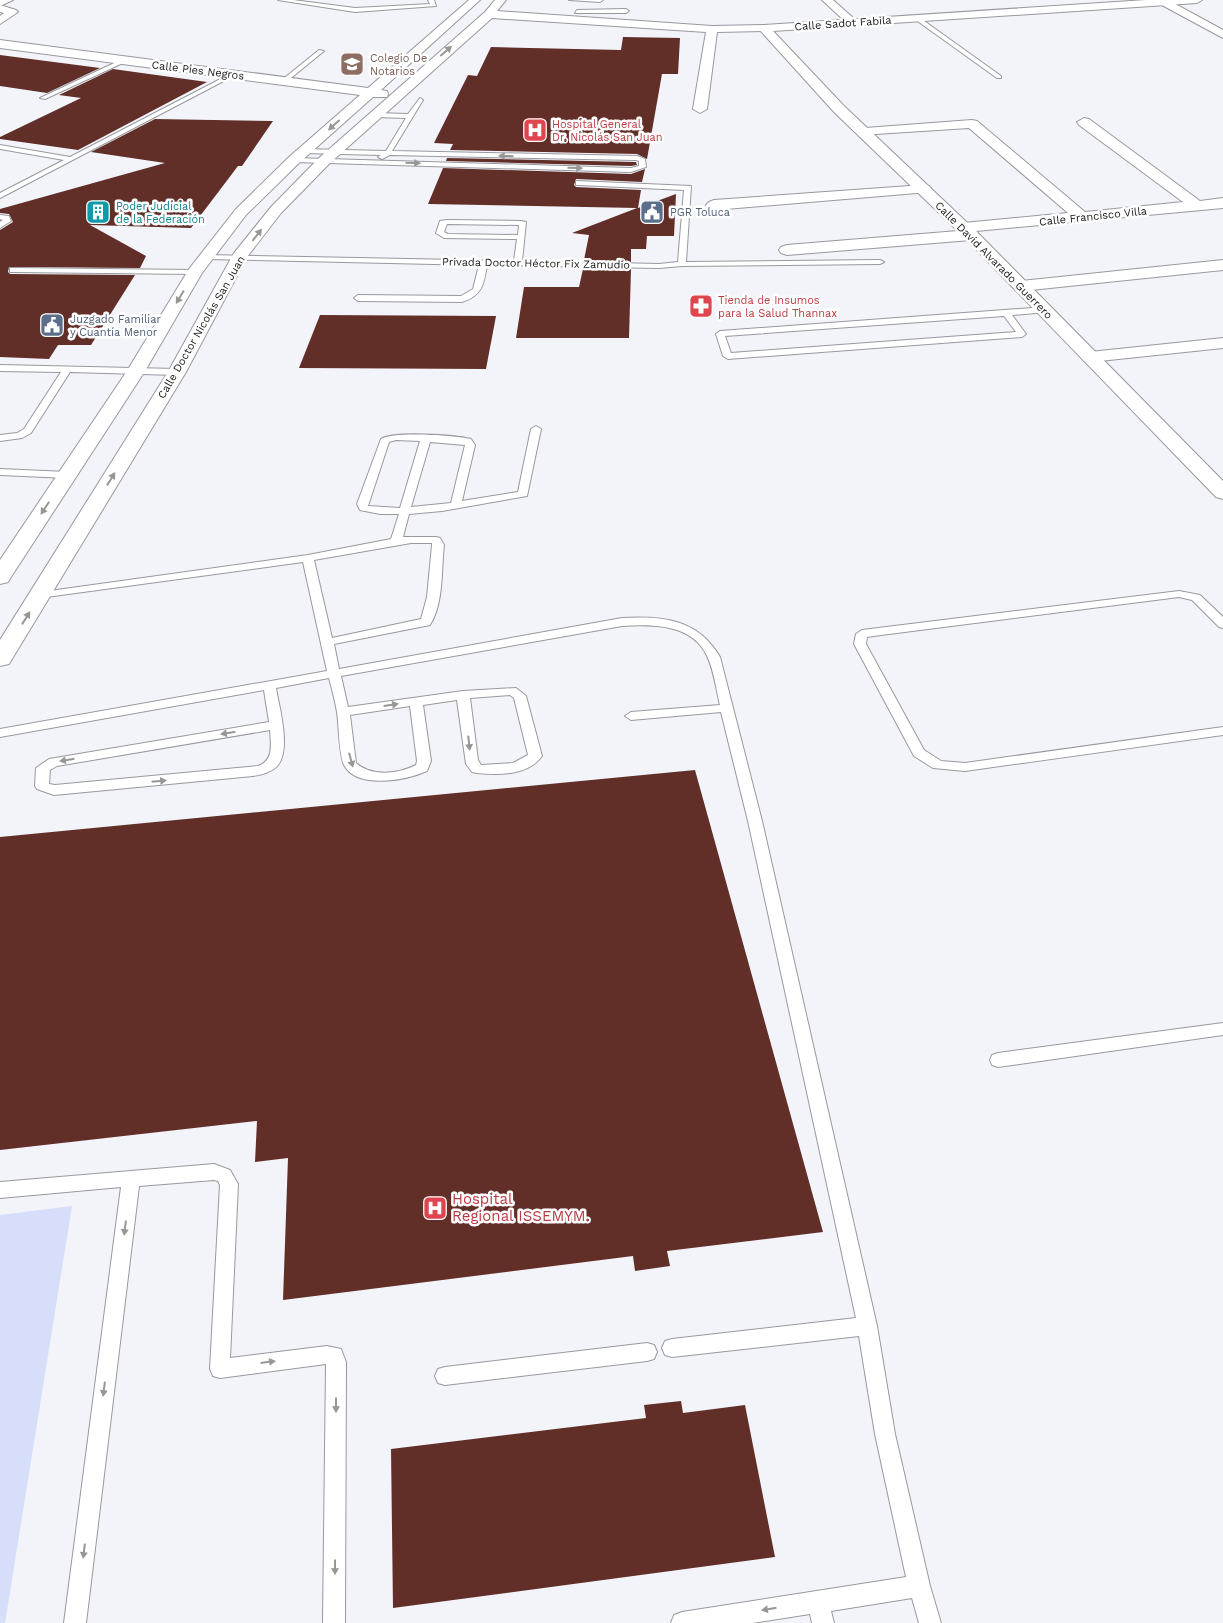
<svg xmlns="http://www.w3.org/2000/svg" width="1223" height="1623" font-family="'Work Sans',sans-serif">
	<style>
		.green { fill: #d6def9 }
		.building { fill: #622f28 }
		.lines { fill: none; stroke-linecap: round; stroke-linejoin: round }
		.lane-casing { stroke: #97999e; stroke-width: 2 }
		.street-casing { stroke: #97999e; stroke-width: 2 }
		.secondary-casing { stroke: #97999e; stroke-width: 2 }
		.primary-casing { stroke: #97999e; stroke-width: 2 }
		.lane { fill: #fff; fill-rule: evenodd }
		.street { fill: #fff; fill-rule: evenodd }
		.secondary { fill: #fff; fill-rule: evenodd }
		.primary { fill: #fff; fill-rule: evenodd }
		.oneway { fill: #979798 }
		.labels { text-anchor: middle; stroke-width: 5; stroke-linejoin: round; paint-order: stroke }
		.far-street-label { font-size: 11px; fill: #17181a; stroke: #fff }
		.far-education-label { font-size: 11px; fill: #785e54; stroke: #fff; text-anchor: start }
		.far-health-label { font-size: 11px; fill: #be3a42; stroke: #fff; text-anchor: start }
		.far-culture-label { font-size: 11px; fill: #0d838f; stroke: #fff; text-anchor: start }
		.far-service-label { font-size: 11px; fill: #4e5e75; stroke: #fff; text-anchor: start }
		.near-health-label { font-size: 15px; fill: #be3a42; stroke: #fff; text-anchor: start }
	</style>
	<rect width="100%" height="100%" fill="#f2f4fa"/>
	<path class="green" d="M72,1206L5,1623H0V1215Z"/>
	<g class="building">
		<path d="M623,37L680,38L678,74H662L647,159L637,154L450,150L453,144L434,143L468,75L477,76L491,47L621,50Z"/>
		<path d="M0,55L100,68L47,93L0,86Z"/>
		<path d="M113,69L207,82L78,150L0,139V137L81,98L59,95Z"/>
		<path d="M155,119L273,121L242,166H238L191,228L90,225L146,256L140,268L9,267L8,272L10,274L135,275L91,345H58L49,359L0,357V230L13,222L9,214L0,213V209L165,163L91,152Z"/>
		<path d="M447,158L636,162L637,165L631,166L446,161Z"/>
		<path d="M443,168L631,174L645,169L642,182L576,179L574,185L576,187L641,190L638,208L676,194L674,236H647L646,249H631V262L584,260L589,235L572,233L637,208L428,204Z"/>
		<path d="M583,269H631L629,338H516L524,287H579Z"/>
		<path d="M320,315L496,316L486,369L299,368Z"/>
		<path d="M695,770L823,1232L667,1251L670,1266L635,1271L633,1256L283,1300L288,1158L255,1162L257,1121L0,1150V837Z"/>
		<path d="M681,1401L683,1413L745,1405L775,1557L393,1608L391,1449L646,1418L644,1405Z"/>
	</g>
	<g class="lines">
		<g class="lane-casing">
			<g id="lane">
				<path d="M278,0H293L355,8L430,4L428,0H434L436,6L355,12Z"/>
				<path d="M569,0H603L600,2Z"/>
				<path d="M577,10L626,9L629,11L626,13H575Z"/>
				<path d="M916,18H920L1001,76V78H997L916,20Z"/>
				<path d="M319,50L324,51L286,82H282V80Z"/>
				<path d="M125,58L127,61L45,99L40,98Z"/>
				<path d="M232,73L237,74L0,198V193L64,160L0,149V145L70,157Z"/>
				<path d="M420,98L423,100L392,151L637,156L645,159L646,167L631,172L294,162L290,160L294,158L631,168L639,166V161L636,160L390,155L382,159L378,157L381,155L304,153L301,151L304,149L386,151L406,118L375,117L372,115L375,113L408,114Z"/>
				<path d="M576,181L691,186L686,262L880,260L884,262L880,264L682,266L659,268L487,265C484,284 482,296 462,302L358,301L354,298L358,295L461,296L473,289L479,265L205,259L201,257L205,255L514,261L517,239L444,238L436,233L440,221L447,220L521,221L526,222L522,261L659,264L678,262L684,190L579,185H576ZM447,224L519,225L518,235L448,234L444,232Z"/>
				<path d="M0,215L9,216L11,221L0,228V222L3,220L0,219Z"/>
				<path d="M10,268L195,270L199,272L195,274L13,272H10Z"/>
				<path d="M1045,307L1048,308V312L1012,315L1026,334L1022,337L728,359L723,356L716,334L720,331ZM1004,316L1016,332L731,353L725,336Z"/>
				<path d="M0,365L177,369L182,372L177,375L70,372L31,433L22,438L0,441V435L17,433L24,429L61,372L0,371Z"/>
				<path d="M536,426L541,429L527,496L442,511L409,514L403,537H436L440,538L444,545C441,570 444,603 430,625L334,644L339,669L622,618C663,616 698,619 720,657L762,821L877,1326L895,1434L930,1586L941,1623H919L912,1598L831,1611L834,1623H812L810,1614L752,1623H671L674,1615L682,1612L906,1577L875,1434L859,1336L672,1357L665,1355L662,1348L665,1341L672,1339L856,1318L748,821L721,712L631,720L625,716L631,712L720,705C716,689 714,670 707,656C693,624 652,624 622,626L341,676L348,707L463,691L516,688L526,696L542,756C528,776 498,775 477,773L472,772L466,764L457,700L423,705L431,761L427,771C407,780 357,790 344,765C339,755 339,725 337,712C335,701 332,689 329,678L276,688C279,707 293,754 275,768C269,773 260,775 253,776L54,795L37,789L35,786L36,768L49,759L269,722L264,690L0,737V729L327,671L303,562L39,598L35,597L33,595L35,593L308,555L391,539L399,514H380L360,510L357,504L381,439C392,431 455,435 471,439L475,445L462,501L518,492L531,429ZM396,440L420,441L400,508L368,506L389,442ZM430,442L465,445L451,503L411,507ZM411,543H432V545L427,597L421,619L332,638L314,560ZM510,695L514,698L528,755L513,763L481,765L478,760L470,698ZM410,706L417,761L416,765C398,774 372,777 356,763L350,715ZM270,730C271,745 274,760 258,766L55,785L49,784L50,770L57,766Z"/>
				<path d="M0,469L68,472L73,475L68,478L0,475Z"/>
				<path d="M1179,591L1200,595L1223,617V628L1219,627L1192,600L1179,597L881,635L867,637L866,644L924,750L941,761L965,763L1223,727V735L965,771L933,768L914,756L854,644L856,634L862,630Z"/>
				<path d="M1223,1023V1035L998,1067L992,1065L990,1060L992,1055L998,1053Z"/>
				<path d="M214,1164L230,1170L238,1184L230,1358L327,1346L341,1349L346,1362L345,1623H323L326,1364L220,1378L213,1376L210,1369L220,1185L218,1181L214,1180L139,1186L86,1623H64L121,1187L0,1198V1182Z"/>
				<path d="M647,1343L654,1345L657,1352L654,1359L647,1361L445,1385L438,1383L435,1376L438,1369L445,1367Z"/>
			</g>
		</g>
		<g class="street-casing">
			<g id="street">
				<path d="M469,0H480L381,90L387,91L388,94L387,97H373L299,163L246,215L202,273L145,371L11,577L8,582L0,584V560L127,371L189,269L236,209L289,157L360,95L0,48V40L368,88Z"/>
				<path d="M495,0H506L497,11L712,26L764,25L770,28L764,31L717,32L707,109L700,113L693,109L706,32L492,18L329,164L281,213L247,257L186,372L12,659L9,664L0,666V640L168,372L234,253L271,207L319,158L485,12Z"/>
				<path d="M822,0H833L859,23L857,25H849Z"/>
				<path d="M1160,0H1168L1223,30V38L1160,4Z"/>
				<path d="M0,5L16,10L18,12L0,24V16L4,13L0,12Z"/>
				<path d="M1084,118L1089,119L1200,201L1223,198V208L976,231L979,235L977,238L971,240L787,255L781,253L779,250L781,247L787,245L958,231L955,228L958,225L963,223L1068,213L969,128L860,135L858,132L865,128L972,120L977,121L1085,212L1183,202L1079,125L1077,122Z"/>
				<path d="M924,185L929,186L931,189L929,192L714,210L709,208L706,205L709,202L714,200Z"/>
				<path d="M1223,260V270L1021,291L1015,290L1013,286L1015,282L1021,281Z"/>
				<path d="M1223,338V348L1090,362L1084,361L1081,357L1084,353L1090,352Z"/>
			</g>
		</g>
		<g class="secondary-casing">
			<path id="secondary" d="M1146,0H1202L1197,3L773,31L844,106L977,232L1223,481V499L1216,497L965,238L834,112L758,28L764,25Z"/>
		</g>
		<g class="primary-casing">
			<path id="primary" d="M0,0H13L0,6Z"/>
		</g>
		<use href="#lane" class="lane"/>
		<use href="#street" class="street"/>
		<use href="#secondary" class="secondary"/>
		<use href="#primary" class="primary"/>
	</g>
	<defs><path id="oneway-solid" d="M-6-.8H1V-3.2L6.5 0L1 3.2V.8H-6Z" transform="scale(1.25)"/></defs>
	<g class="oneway">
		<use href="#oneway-solid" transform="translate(446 51) rotate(-41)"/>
		<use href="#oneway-solid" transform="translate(334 125) rotate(138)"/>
		<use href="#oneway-solid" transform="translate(506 156) rotate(-179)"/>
		<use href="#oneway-solid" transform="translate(413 163) rotate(2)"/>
		<use href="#oneway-solid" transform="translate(575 168) rotate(2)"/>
		<use href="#oneway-solid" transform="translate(257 235) rotate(-52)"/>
		<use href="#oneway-solid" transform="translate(180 297) rotate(121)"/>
		<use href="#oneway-solid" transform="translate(111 479) rotate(-58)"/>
		<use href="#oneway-solid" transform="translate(45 508) rotate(123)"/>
		<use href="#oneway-solid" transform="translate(26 618) rotate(-58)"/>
		<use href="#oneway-solid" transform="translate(391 705) rotate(-8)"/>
		<use href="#oneway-solid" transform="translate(228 733) rotate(171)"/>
		<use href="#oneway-solid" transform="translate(469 743) rotate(84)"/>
		<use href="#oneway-solid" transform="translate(67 760) rotate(171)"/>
		<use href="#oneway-solid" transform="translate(351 760) rotate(75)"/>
		<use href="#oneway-solid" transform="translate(159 781) rotate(-5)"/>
		<use href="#oneway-solid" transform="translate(125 1228) rotate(97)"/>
		<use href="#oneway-solid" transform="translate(268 1362) rotate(-7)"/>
		<use href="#oneway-solid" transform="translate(104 1389) rotate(97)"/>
		<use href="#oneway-solid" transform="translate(336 1405) rotate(90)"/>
		<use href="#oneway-solid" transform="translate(84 1551) rotate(97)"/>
		<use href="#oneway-solid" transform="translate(335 1567) rotate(90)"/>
		<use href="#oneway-solid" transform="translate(769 1609) rotate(171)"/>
	</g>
	<defs>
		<g id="school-square" transform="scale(1.25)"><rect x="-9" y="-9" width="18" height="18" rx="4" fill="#8d6e63" stroke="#fff"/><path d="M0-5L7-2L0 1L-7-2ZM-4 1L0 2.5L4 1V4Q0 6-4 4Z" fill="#fff"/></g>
		<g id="hospital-square" transform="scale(1.25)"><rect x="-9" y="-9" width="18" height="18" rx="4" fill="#e0444e" stroke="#fff"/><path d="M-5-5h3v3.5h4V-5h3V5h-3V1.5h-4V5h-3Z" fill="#fff"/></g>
		<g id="building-square" transform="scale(1.25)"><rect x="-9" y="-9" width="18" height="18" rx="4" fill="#0f9aa8" stroke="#fff"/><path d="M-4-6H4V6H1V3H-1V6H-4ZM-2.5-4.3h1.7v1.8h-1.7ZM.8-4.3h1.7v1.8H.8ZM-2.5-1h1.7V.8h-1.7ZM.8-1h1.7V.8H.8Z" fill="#fff"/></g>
		<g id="civic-square" transform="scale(1.25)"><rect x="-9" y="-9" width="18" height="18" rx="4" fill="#5c6f8a" stroke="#fff"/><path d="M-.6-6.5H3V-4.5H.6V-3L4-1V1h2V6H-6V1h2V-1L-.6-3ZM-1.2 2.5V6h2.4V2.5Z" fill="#fff"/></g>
		<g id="pharmacy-square" transform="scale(1.25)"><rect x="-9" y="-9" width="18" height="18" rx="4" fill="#e0444e" stroke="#fff"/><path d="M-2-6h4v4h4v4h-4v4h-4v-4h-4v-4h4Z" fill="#fff"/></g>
	</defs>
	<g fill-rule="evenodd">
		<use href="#school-square" x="352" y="64"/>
		<use href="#hospital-square" x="535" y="130"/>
		<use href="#building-square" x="98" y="212"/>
		<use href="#civic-square" x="652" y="212"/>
		<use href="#pharmacy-square" x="701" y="306"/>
		<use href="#civic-square" x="52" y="325"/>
		<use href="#hospital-square" x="435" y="1208"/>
	</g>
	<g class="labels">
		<g class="far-street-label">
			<text transform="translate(843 23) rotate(-4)" y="4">Calle Sadot Fabila</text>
			<text transform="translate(198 70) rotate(7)" y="4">Calle Pies Negros</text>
			<text transform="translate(1093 216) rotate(-6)" y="4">Calle Francisco Villa</text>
			<text transform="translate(994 260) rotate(45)" y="4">Calle David Alvarado Guerrero</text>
			<text transform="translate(536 263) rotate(1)" y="4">Privada Doctor Héctor Fix Zamudio</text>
			<text transform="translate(201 327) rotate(-60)" y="4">Calle Doctor Nicolás San Juan</text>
		</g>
		<g class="far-education-label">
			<text x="370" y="62">Colegio De<tspan x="370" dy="13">Notarios</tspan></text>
		</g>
		<g class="far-health-label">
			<text x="552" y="128">Hospital General<tspan x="552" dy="13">Dr. Nicolás San Juan</tspan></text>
			<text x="718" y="304">Tienda de Insumos<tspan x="718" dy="13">para la Salud Thannax</tspan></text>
		</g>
		<g class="far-culture-label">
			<text x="116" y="210">Poder Judicial<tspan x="116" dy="13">de la Federación</tspan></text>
		</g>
		<g class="far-service-label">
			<text x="670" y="216">PGR Toluca</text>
			<text x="70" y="323">Juzgado Familiar<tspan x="70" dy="13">y Cuantía Menor</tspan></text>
		</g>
		<g class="near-health-label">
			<text x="452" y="1204">Hospital<tspan x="452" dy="17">Regional ISSEMYM.</tspan></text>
		</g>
	</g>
</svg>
